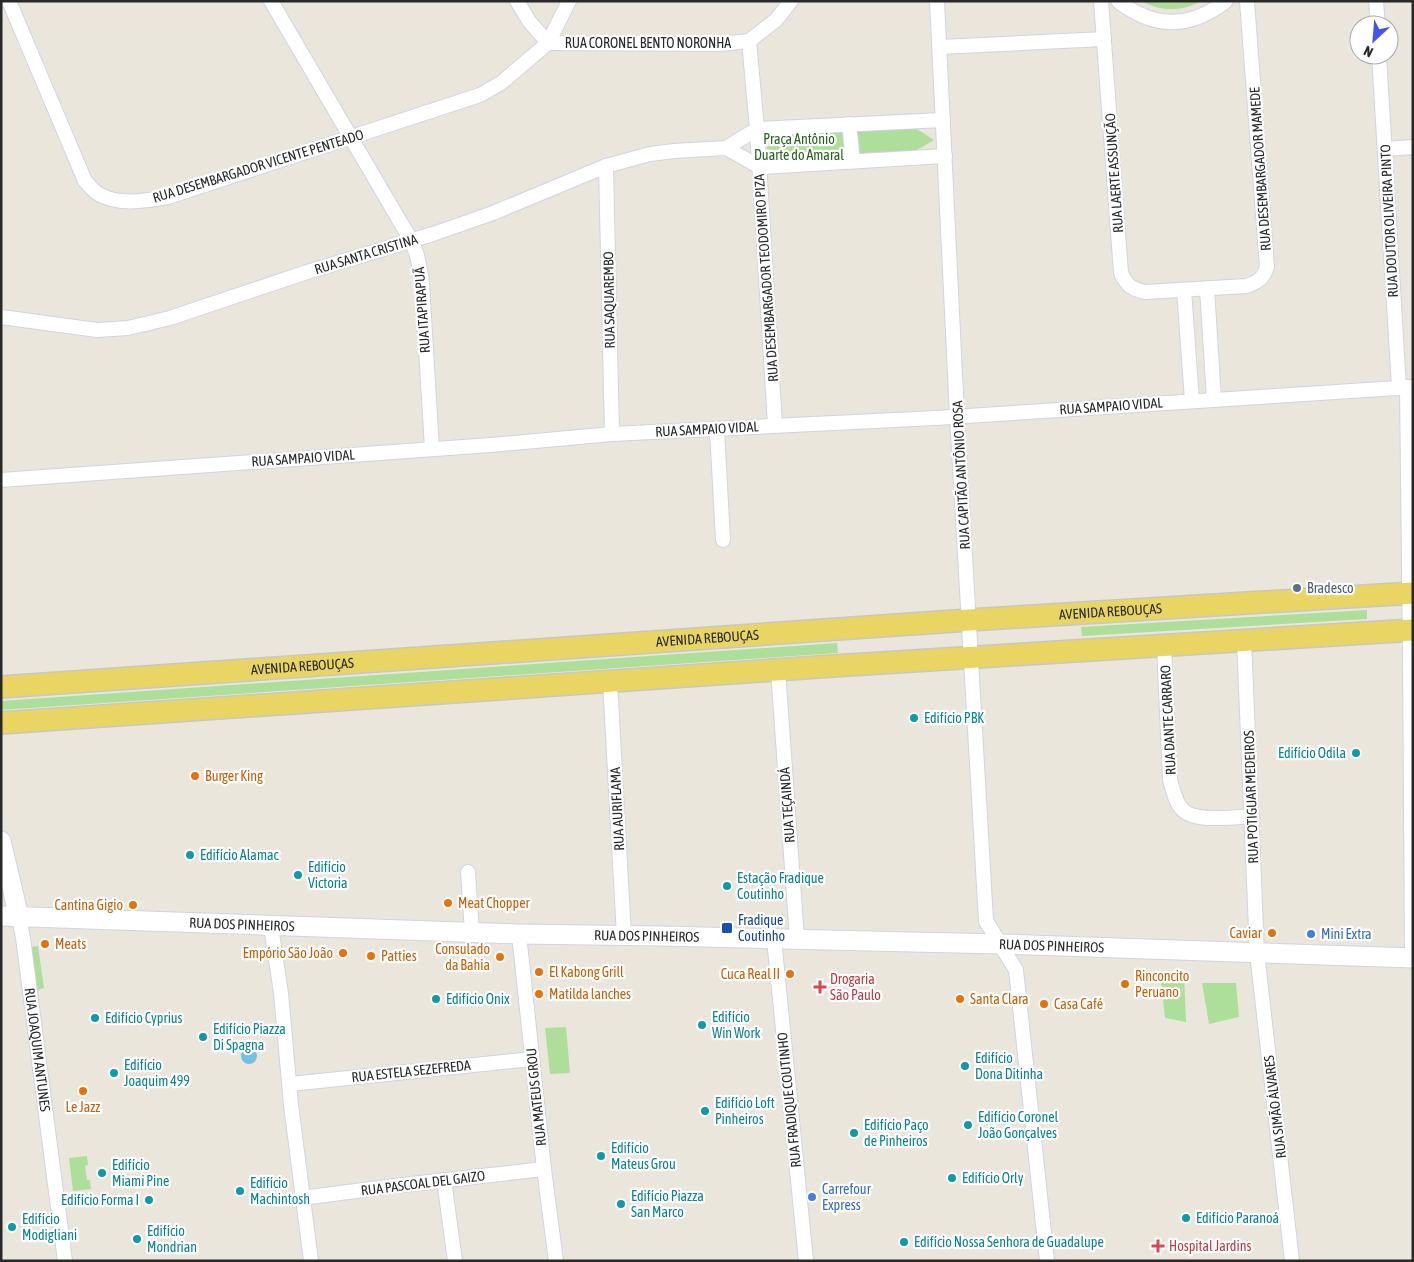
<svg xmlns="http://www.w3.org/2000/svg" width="1414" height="1262" font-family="'Asap Condensed',sans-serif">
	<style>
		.green { fill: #addf9b }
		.water { fill: #75bfe7 }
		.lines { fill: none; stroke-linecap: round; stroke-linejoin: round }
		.street-casing { stroke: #d1d3e1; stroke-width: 16 }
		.secondary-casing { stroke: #d1d3e1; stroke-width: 21 }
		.primary-casing { stroke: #c7c7c7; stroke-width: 24 }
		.street { stroke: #fff; stroke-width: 14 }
		.secondary { stroke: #fff; stroke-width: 19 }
		.primary { stroke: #e8d564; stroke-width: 21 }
		.service-dot { fill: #5c6f8a; stroke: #fff; stroke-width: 2 }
		.culture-dot { fill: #0f9aa8; stroke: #fff; stroke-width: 2 }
		.food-dot { fill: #e8710a; stroke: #fff; stroke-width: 2 }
		.transit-dot { fill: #1a4fb4; stroke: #fff; stroke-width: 2 }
		.shop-dot { fill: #3f7fe0; stroke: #fff; stroke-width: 2 }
		.health-dot { fill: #e0444e; stroke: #fff; stroke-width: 2 }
		.labels { text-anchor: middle; stroke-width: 4.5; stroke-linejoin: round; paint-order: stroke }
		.street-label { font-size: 14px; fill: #292929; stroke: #fff }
		.park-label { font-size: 14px; fill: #26621e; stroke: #fff }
		.service-label { font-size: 14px; fill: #4e5e75; stroke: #fff; text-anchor: start }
		.culture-label { font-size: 14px; fill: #0d838f; stroke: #fff; text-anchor: start }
		.food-label { font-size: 14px; fill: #c56008; stroke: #fff; text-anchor: start }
		.transit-label { font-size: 14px; fill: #164399; stroke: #fff; text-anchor: start }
		.shop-label { font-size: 14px; fill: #366cbe; stroke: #fff; text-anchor: start }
		.health-label { font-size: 14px; fill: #be3a42; stroke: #fff; text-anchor: start }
	</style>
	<rect width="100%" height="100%" fill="#ebe6dc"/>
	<g class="green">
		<path d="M1142,1H1201C1182,12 1161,12 1142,1Z"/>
		<path d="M851,129H917L934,140L917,150L797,161L766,148L790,133Z"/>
		<path d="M1367,610V619L1082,636L1081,627Z"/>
		<path d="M837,643L838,653L1,710V701Z"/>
		<path d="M38,946L44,988L37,990L31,947Z"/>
		<path d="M1160,972L1184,974L1186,1022L1165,1018Z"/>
		<path d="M1202,983H1236L1239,1017L1209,1024Z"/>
		<path d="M566,1027L570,1073L550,1074L545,1028Z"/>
		<path d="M87,1156L88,1165L85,1166L87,1180H90L91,1189L73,1191L69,1158Z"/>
	</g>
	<circle class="water" cx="249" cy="1056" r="8"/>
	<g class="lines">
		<g class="street-casing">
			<g id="street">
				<path d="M9,1L85,181C89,185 93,190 97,193C117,206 145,201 168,197L480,95L501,83L548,43L569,1"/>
				<path d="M271,1L402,225C416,246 419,259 422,284L432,448"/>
				<path d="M517,1L529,21L548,43"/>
				<path d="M937,1L957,416L986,921L1016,970L1047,1261"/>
				<path d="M1101,1L1121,273C1127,286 1132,289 1145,292L1246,286C1258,282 1263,279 1267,267L1247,1"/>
				<path d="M1118,1C1154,29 1190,29 1226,1"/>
				<path d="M1376,1L1378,25"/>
				<path d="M749,41L757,129L775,425"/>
				<path d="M548,43L719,44L749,41L776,20L791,1"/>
				<path d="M940,47L1104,39"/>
				<path d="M1379,55L1399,388"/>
				<path d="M849,124L853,161"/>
				<path d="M726,148L760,167L945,156"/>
				<path d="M1385,149L1413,147"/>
				<path d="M606,166L612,434"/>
				<path d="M1207,289L1214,399"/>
				<path d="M1184,290L1192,401"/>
				<path d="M1,317L97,330L128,328L170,318L304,273L433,234L493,213L606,166L650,154L674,151L726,148L757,129L943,120"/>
				<path d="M1407,387L1410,655L1412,958"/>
				<path d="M717,430L723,540"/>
				<path d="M1,480L491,445L612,434L936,418L1413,387"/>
				<path d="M1244,640L1257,953L1292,1261"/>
				<path d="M1164,645L1170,780C1173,789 1175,802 1182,809C1193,823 1235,817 1252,816"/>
				<path d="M778,670L797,939"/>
				<path d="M610,681L624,936"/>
				<path d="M468,872L472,932"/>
				<path id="s1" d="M19,917L23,938L65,1261"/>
				<path d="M271,926L281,993L291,1105L311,1261"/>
				<path d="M519,934L544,1169L556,1261"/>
				<path d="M774,939L806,1261"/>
				<path d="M290,1084L532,1059"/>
				<path d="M444,1180L455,1261"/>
				<path d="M302,1198L394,1186L544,1169"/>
			</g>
		</g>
		<g class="secondary-casing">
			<g id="secondary">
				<path d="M1,841L19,917"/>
				<path id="s2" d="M1,916L519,934L660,936L1000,944L1413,958"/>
			</g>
		</g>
		<g class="primary-casing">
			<g id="primary">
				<path id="s3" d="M1,687L969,620L1413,593"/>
				<path d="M1,723L833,666L1413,630"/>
			</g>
		</g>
		<use href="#street" class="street"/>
		<use href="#secondary" class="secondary"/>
		<use href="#primary" class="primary"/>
	</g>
	<circle class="service-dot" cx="1297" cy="588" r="5"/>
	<g class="culture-dot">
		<circle cx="914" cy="718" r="5"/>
		<circle cx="1356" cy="753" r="5"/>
		<circle cx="190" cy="855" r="5"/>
		<circle cx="298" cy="875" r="5"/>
		<circle cx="727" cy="886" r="5"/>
		<circle cx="436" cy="999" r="5"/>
		<circle cx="95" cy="1018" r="5"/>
		<circle cx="702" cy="1025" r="5"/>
		<circle cx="203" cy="1037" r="5"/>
		<circle cx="965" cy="1066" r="5"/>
		<circle cx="114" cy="1073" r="5"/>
		<circle cx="705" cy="1111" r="5"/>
		<circle cx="968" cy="1125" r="5"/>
		<circle cx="854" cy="1133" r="5"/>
		<circle cx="601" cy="1156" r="5"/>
		<circle cx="102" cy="1173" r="5"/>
		<circle cx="952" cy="1178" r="5"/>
		<circle cx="240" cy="1191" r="5"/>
		<circle cx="149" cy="1200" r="5"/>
		<circle cx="621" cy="1204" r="5"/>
		<circle cx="1186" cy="1218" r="5"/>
		<circle cx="12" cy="1227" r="5"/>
		<circle cx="137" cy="1239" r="5"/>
		<circle cx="904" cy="1242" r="5"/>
	</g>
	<g class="food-dot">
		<circle cx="195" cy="776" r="5"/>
		<circle cx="448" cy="903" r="5"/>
		<circle cx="133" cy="905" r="5"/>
		<circle cx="1272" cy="933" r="5"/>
		<circle cx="45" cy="944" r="5"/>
		<circle cx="343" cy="953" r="5"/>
		<circle cx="371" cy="956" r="5"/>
		<circle cx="500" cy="957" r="5"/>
		<circle cx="539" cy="972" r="5"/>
		<circle cx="790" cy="974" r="5"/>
		<circle cx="1125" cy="984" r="5"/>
		<circle cx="539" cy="994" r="5"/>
		<circle cx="960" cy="999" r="5"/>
		<circle cx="1044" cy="1004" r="5"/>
		<circle cx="83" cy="1091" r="5"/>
	</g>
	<rect class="transit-dot" x="721" y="922" width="12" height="12" rx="2.5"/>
	<g class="shop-dot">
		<circle cx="1311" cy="934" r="5"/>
		<circle cx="812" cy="1197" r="5"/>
	</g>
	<g class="health-dot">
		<path d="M817.5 979.5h5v5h5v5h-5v5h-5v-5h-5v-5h5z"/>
		<path d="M1155.5 1238.5h5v5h5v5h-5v5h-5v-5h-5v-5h5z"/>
	</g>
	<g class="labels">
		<g class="street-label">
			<text x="648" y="48">RUA CORONEL BENTO NORONHA</text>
			<text transform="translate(258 166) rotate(-17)" y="5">RUA DESEMBARGADOR VICENTE PENTEADO</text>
			<text transform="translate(1260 169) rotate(-94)" y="5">RUA DESEMBARGADOR MAMEDE</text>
			<text transform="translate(1114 173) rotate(-94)" y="5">RUA LAERTE ASSUNÇÃO</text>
			<text transform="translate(1389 221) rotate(-93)" y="5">RUA DOUTOR OLIVEIRA PINTO</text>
			<text transform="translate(366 254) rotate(-17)" y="5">RUA SANTA CRISTINA</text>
			<text transform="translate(766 278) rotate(-94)" y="5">RUA DESEMBARGADOR TEODOMIRO PIZA</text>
			<text transform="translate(609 300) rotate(-91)" y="5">RUA SAQUAREMBO</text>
			<text transform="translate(422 310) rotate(-94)" y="5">RUA ITAPIRAPUÃ</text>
			<text transform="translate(1111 406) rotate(-4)" y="5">RUA SAMPAIO VIDAL</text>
			<text transform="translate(707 429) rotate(-3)" y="5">RUA SAMPAIO VIDAL</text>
			<text transform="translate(303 458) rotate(-4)" y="5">RUA SAMPAIO VIDAL</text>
			<text transform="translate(961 475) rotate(-93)" y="5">RUA CAPITÃO ANTÔNIO ROSA</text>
			<text dy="5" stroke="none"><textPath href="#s3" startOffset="1112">AVENIDA REBOUÇAS</textPath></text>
			<text dy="5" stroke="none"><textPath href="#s3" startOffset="708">AVENIDA REBOUÇAS</textPath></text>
			<text dy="5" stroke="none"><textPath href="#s3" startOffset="302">AVENIDA REBOUÇAS</textPath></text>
			<text transform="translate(1168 720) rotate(-93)" y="5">RUA DANTE CARRARO</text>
			<text transform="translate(1251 797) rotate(-92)" y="5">RUA POTIGUAR MEDEIROS</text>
			<text transform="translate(787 805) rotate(-94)" y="5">RUA TEÇAINDÁ</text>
			<text transform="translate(617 809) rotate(-93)" y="5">RUA AURIFLAMA</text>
			<text dy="5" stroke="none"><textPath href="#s2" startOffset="241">RUA DOS PINHEIROS</textPath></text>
			<text dy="5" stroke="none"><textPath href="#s2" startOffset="646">RUA DOS PINHEIROS</textPath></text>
			<text dy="5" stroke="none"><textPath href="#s2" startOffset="1051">RUA DOS PINHEIROS</textPath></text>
			<text dy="5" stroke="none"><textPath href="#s1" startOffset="134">RUA JOAQUIM ANTUNES</textPath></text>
			<text transform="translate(411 1071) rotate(-6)" y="5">RUA ESTELA SEZEFREDA</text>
			<text transform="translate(536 1097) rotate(-96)" y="5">RUA MATEUS GROU</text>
			<text transform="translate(789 1100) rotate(-96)" y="5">RUA FRADIQUE COUTINHO</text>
			<text transform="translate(1275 1107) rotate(-97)" y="5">RUA SIMÃO ÁLVARES</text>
			<text transform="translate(423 1183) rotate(-7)" y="5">RUA PASCOAL DEL GAIZO</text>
		</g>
		<g class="park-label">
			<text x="799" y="144">Praça Antônio<tspan x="799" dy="16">Duarte do Amaral</tspan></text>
		</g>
		<g class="service-label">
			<text x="1307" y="593">Bradesco</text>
		</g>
		<g class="culture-label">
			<text x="924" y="723">Edifício PBK</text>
			<text x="1346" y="758" text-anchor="end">Edifício Odila</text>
			<text x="200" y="860">Edifício Alamac</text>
			<text x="308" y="872">Edifício<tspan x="308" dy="16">Victoria</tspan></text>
			<text x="737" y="883">Estação Fradique<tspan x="737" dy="16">Coutinho</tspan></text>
			<text x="446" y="1004">Edifício Onix</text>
			<text x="712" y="1022">Edifício<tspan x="712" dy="16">Win Work</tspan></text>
			<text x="105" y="1023">Edifício Cyprius</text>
			<text x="213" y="1034">Edifício Piazza<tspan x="213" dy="16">Di Spagna</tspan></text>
			<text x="975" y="1063">Edifício<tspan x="975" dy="16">Dona Ditinha</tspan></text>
			<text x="124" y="1070">Edifício<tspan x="124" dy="16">Joaquim 499</tspan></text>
			<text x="715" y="1108">Edifício Loft<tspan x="715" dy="16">Pinheiros</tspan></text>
			<text x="978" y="1122">Edifício Coronel<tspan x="978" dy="16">João Gonçalves</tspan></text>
			<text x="864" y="1130">Edifício Paço<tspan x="864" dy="16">de Pinheiros</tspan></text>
			<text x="611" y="1153">Edifício<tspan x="611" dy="16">Mateus Grou</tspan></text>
			<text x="112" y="1170">Edifício<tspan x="112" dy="16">Miami Pine</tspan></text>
			<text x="962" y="1183">Edifício Orly</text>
			<text x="250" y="1188">Edifício<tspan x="250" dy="16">Machintosh</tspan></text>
			<text x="631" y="1201">Edifício Piazza<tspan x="631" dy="16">San Marco</tspan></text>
			<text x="139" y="1205" text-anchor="end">Edifício Forma I</text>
			<text x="1196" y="1223">Edifício Paranoá</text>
			<text x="22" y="1224">Edifício<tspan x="22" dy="16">Modigliani</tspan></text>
			<text x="147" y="1236">Edifício<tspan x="147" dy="16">Mondrian</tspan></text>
			<text x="914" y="1247">Edifício Nossa Senhora de Guadalupe</text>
		</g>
		<g class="food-label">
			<text x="205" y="781">Burger King</text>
			<text x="458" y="908">Meat Chopper</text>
			<text x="123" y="910" text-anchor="end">Cantina Gigio</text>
			<text x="1262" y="938" text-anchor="end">Caviar</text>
			<text x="55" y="949">Meats</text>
			<text x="490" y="954" text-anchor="end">Consulado<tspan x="490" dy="16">da Bahia</tspan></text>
			<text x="333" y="958" text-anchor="end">Empório São João</text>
			<text x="381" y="961">Patties</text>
			<text x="549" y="977">El Kabong Grill</text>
			<text x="780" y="979" text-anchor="end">Cuca Real II</text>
			<text x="1135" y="981">Rinconcito<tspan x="1135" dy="16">Peruano</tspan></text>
			<text x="549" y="999">Matilda lanches</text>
			<text x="970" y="1004">Santa Clara</text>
			<text x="1054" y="1009">Casa Café</text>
			<text x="83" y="1112" text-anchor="middle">Le Jazz</text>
		</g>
		<g class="transit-label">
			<text x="738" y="925">Fradique<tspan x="738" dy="16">Coutinho</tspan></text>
		</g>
		<g class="shop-label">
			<text x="1321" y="939">Mini Extra</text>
			<text x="822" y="1194">Carrefour<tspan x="822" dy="16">Express</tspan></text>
		</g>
		<g class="health-label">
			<text x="830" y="984">Drogaria<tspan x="830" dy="16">São Paulo</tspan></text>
			<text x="1169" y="1251">Hospital Jardins</text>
		</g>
	</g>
	<rect width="1414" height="1262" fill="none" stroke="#292929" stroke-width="5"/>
	<g transform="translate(1374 40) rotate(206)"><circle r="24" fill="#ffffff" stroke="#a9a9a9"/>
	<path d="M0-4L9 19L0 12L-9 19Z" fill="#4556ef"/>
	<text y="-8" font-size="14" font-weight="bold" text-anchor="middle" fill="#292929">N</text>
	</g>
</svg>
